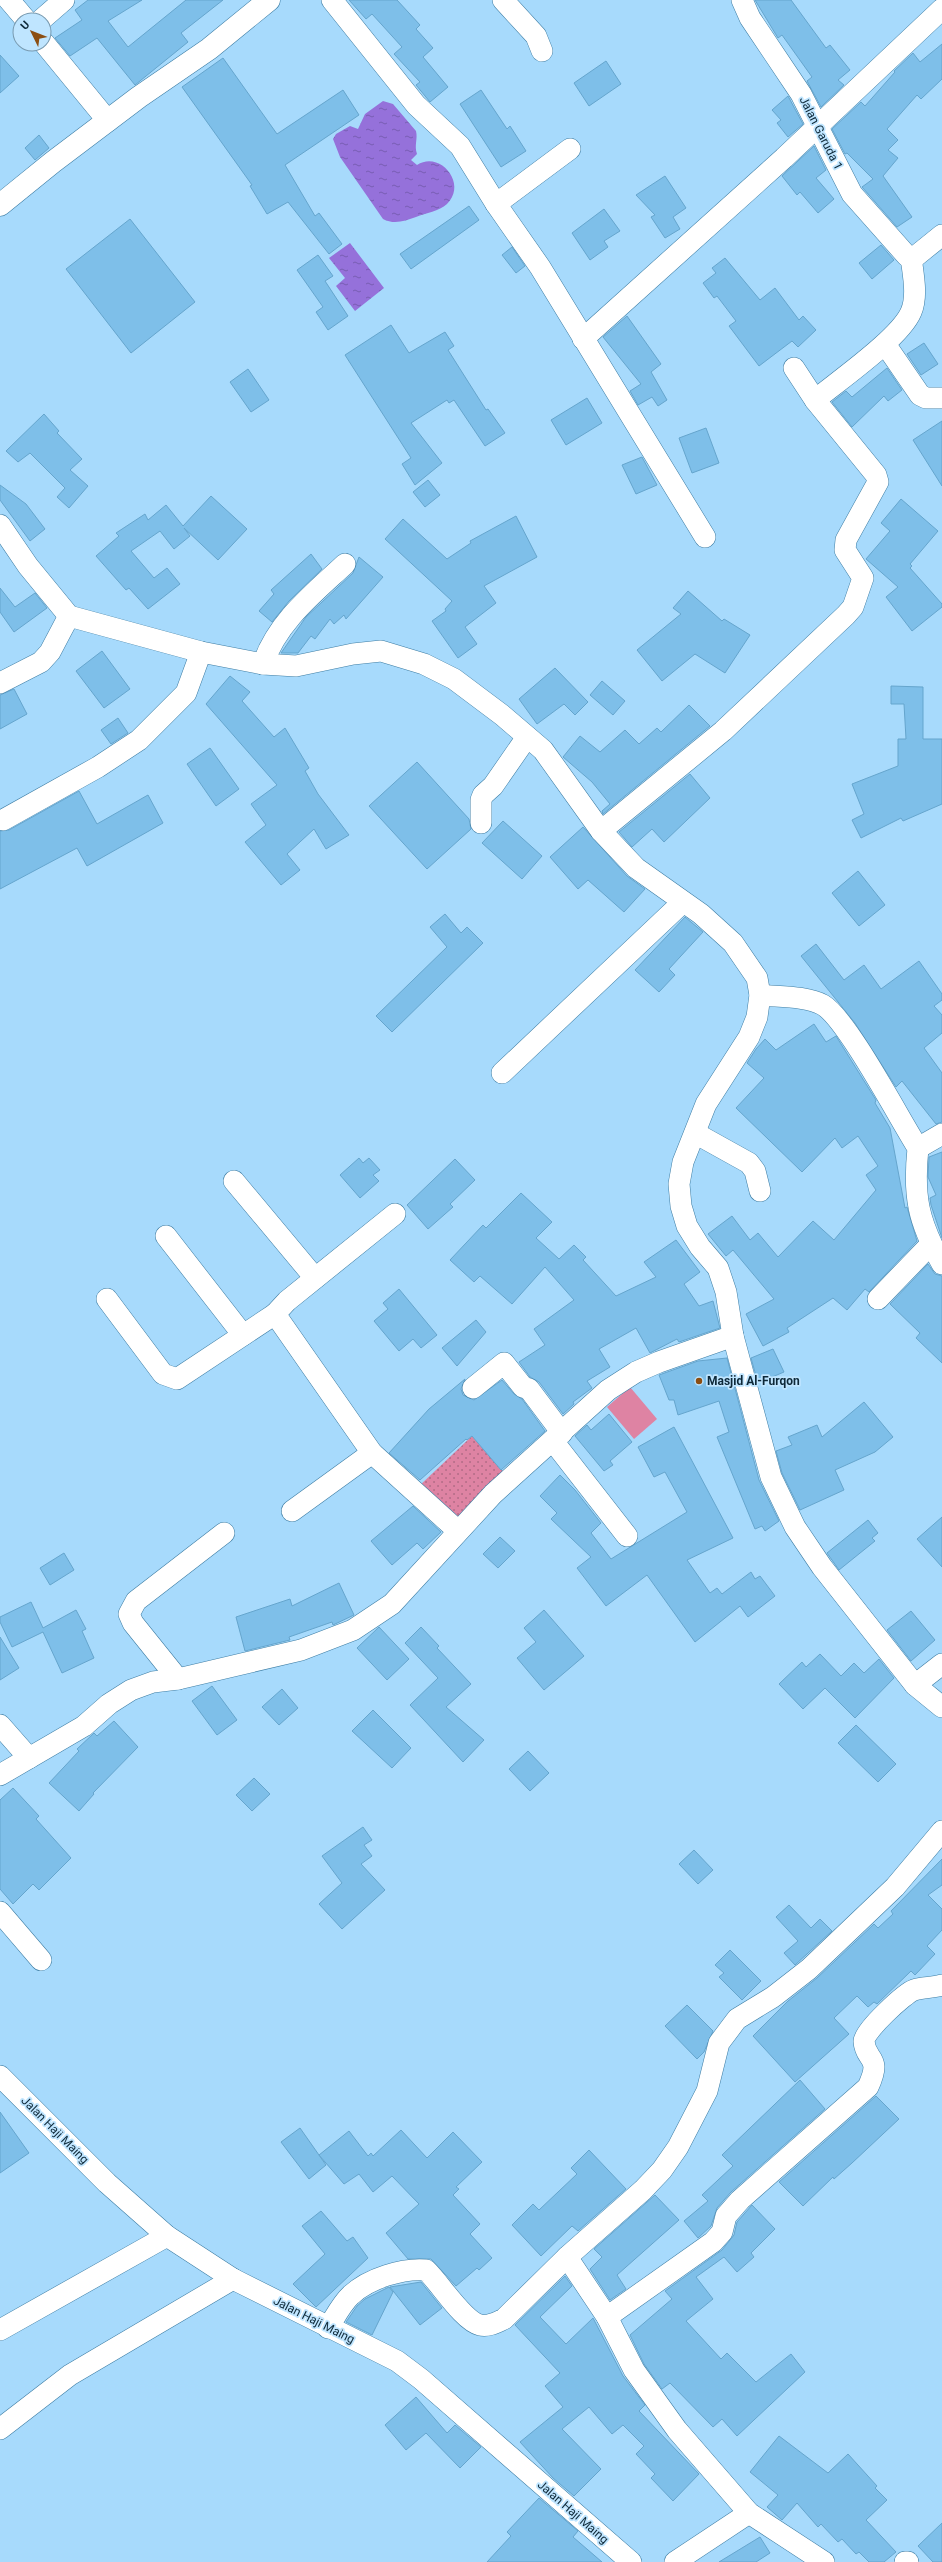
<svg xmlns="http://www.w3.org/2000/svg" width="942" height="2562" font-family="Roboto,sans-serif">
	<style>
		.grass { fill: url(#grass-dots) }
		.green { fill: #de83a3 }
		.water { fill: url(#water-ripples) }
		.building { fill: #7ebfe9; stroke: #65a5cd }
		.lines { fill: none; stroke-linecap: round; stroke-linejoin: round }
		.minor-casing { stroke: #3d7da4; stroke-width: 22 }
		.tertiary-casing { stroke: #3d7da4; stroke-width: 23 }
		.minor { stroke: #fff; stroke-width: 21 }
		.tertiary { stroke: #fff; stroke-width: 22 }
		.poi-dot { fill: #8c4e12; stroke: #bfe5ff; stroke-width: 1.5 }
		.labels { text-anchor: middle; stroke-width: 3.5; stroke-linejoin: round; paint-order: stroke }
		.street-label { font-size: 12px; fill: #0e2939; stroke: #bfe5ff }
		.poi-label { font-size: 12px; font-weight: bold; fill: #0e2939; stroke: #bfe5ff; text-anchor: start }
	</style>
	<defs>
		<pattern id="grass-dots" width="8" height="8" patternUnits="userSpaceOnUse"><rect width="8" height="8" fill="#de83a3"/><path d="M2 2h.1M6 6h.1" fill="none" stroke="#b26b86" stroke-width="1.8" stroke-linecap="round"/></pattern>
		<pattern id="water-ripples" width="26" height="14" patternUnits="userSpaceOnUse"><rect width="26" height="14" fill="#9571da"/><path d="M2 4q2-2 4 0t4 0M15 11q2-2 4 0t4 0" fill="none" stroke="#785db2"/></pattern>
	</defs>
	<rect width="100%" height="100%" fill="#a7dafc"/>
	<path class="grass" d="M472,1436L507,1476L460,1525L418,1487Z"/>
	<path class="green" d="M630,1387L657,1419L634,1439L607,1407Z"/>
	<g class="water">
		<path d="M383,101L393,104L416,131C418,139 414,145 417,154L411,160L417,165C440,150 468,184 447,204C439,211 426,213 416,217C405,221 394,225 383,219L340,157L333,139L336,134L350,126L358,129L365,114Z"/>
		<path d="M350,243L384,288L355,311L336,286L345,278L329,258Z"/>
	</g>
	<g class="building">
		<path d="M88,0H142L108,21L128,47L186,0H223L181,33L188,42L135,85L97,38L70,56L55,38L82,20L75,10Z"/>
		<path d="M349,0H397L420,25L416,29L433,48L423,57L448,87L430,102L416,85L420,82L394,54L402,47L372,14L366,19Z"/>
		<path d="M755,0H791L826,48L830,45L850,70L838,80L844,85L821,107L807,81L812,77L782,35L778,38Z"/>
		<path d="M942,44V79L921,99L917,95L887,129L898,140L888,150L898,158L883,176L912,217L897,227L862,187L873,179L847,153L845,154L832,129L861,102L865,106L895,72L894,71L913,53L920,62Z"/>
		<path d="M0,55L19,76L0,93Z"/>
		<path d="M223,58L277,134L343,90L359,115L285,165L315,216L319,213L342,244L329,254L288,202L267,214L250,186L252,185L182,87Z"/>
		<path d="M606,61L621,84L589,106L574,83Z"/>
		<path d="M481,90L507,129L510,126L526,151L501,167L460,104Z"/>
		<path d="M788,96L803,124L788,137L777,123L781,120L772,110Z"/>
		<path d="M39,135L49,148L35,160L25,148Z"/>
		<path d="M814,146L826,170L816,178L834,199L818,213L800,192L797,195L782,176Z"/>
		<path d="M665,176L686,208L673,217L680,229L665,238L651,217L655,215L636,195Z"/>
		<path d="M469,206L479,220L411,269L400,254Z"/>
		<path d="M604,209L620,231L604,241L608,247L590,260L572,233Z"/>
		<path d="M130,219L195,302L131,353L66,269Z"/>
		<path d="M881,245L894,260L872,279L859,263Z"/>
		<path d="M512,247L525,266L516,273L502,255Z"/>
		<path d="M318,255L333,276L325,281L348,316L328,330L316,312L323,307L297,270Z"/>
		<path d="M725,258L760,300L775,288L799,320L803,316L816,330L798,347L792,341L759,366L729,326L736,321L717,296L714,298L703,283L716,273L712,268Z"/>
		<path d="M627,316L661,364L651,372L667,400L658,406L652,397L638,405L630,391L641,384L603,337Z"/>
		<path d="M391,325L409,353L445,332L454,346L448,350L486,410L488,409L505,433L485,446L454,400L449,403L447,400L411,423L442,463L415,485L402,464L411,458L345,355Z"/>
		<path d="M924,343L938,364L921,375L907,354Z"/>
		<path d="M887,368L902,390L888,401L884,396L852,427L832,402L846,391L852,397Z"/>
		<path d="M248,369L269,400L251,412L230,382Z"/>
		<path d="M587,398L602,423L566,445L551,420Z"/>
		<path d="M44,414L59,431L57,433L82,459L70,470L88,486L69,508L57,497L65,488L30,453L18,462L6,451Z"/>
		<path d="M942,421V486L913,440Z"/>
		<path d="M706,428L719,463L692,473L679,438Z"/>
		<path d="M642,457L657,485L636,494L622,465Z"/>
		<path d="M428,480L440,495L425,507L413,492Z"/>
		<path d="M0,485L26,504L45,529L30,541L0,500Z"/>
		<path d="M211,496L247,529L218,560L184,528L190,536L174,549L160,531L131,551L154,578L167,568L180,584L148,609L129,588L126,590L96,556L119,536L116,533L145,514L148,520L166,505L183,526Z"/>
		<path d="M901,499L938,531L910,564L912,566L910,568L942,604V607L912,631L886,597L898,587L866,559L890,531L881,523Z"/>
		<path d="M516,516L537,557L484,586L496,603L465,627L477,644L458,658L432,621L446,611L445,609L452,601L385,539L403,519L447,559L471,543L470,541Z"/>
		<path d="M311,554L322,569L289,601L272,622L259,611L274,594L271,590Z"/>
		<path d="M359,557L383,577L346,619L344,615L334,624L330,619L315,639L311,636L298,653H281L306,617L353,573Z"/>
		<path d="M0,588L15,607L35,593L47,608L14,632L0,612Z"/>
		<path d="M688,591L722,621L724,619L750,635L725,673L695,654L662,681L637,650L681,614L673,608Z"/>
		<path d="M102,651L130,689L104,708L76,671Z"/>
		<path d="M555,668L588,702L575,715L564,704L537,724L519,699Z"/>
		<path d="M230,676L250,692L242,701L274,737L285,728L309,768L305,771L318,794L349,835L326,849L314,829L287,854L300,870L281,885L245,842L266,825L251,804L277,785L206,704Z"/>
		<path d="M602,681L625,701L613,715L590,695Z"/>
		<path d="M891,686L923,687V739H942V804L903,821L901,818L861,838L852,820L864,814L852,784L898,766V739H906L904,704H891Z"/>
		<path d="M14,689L27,714L0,729V695Z"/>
		<path d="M689,705L710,726L603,814L602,811L610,804L592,782L563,757L580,736L600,752L625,730L639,744L657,728L661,732Z"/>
		<path d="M118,718L128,733L111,744L101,730Z"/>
		<path d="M210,748L239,789L216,806L187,764Z"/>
		<path d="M417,762L469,819L471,829L427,869L369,806Z"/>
		<path d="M690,774L710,798L664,842L652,829L632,847L619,832Z"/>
		<path d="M79,791L97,824L148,795L163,823L87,866L77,848L0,889V831L9,830Z"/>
		<path d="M503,821L542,856L522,879L482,843Z"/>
		<path d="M583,827L627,876L645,889L624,912L588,880L578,889L550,857Z"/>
		<path d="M858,871L885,905L859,926L832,893Z"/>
		<path d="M445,914L461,933L467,927L483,943L392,1032L376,1016L447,947L430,927Z"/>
		<path d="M685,917L703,932L669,969L675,975L659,992L635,970Z"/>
		<path d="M816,944L844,980L864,965L881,989L919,961L942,994V1000L934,1006L942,1015V1033L924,1048L942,1073V1122L936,1124L902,1081L896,1087L855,1023L801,956Z"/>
		<path d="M814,1024L826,1042L836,1036L876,1100L875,1103L890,1128L905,1208L907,1207L917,1241L869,1292L865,1289L847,1310L833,1298L787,1328L789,1332L763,1346L746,1314L774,1299L733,1250L726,1256L708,1234L732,1216L750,1240L758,1233L778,1257L813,1221L834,1240L876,1190L866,1175L878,1166L858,1136L842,1148L835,1138L802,1172L736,1108L764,1078L747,1063L756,1049L765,1039L776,1050Z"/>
		<path d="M942,1152V1238L931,1205L930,1198L936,1195L928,1177L929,1157Z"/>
		<path d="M359,1158L363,1163L369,1158L380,1170L373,1175L379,1181L360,1198L340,1175Z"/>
		<path d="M455,1159L475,1180L450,1204L453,1207L428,1229L407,1205Z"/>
		<path d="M521,1193L552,1222L536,1238L559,1259L574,1245L586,1257L583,1260L616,1296L656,1277L644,1262L676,1240L700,1272L684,1284L699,1306L713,1301L720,1328L679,1342L677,1339L650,1353L636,1328L599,1349L610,1367L587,1381L592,1388L573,1402L574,1404L563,1414L539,1382L530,1377L519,1362L545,1345L534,1329L574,1300L545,1267L512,1304L480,1276L474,1282L450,1260L483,1225L486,1228Z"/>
		<path d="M928,1264L935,1274L942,1276V1363L916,1338L920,1333L890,1304Z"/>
		<path d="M399,1289L437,1335L421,1348L413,1339L399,1351L374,1321L388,1309L383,1303Z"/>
		<path d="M476,1320L486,1332L457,1366L442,1348Z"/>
		<path d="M773,1349L784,1372L758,1383L751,1358Z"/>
		<path d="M727,1358L759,1480L779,1521L765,1531L762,1526L755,1529L717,1437L729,1432L719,1401L678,1415L674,1400H669L659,1375L698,1361Z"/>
		<path d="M465,1379L461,1389L463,1395L474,1400L502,1380L514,1394L522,1399L545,1431L501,1470L472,1436L467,1440L466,1439L420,1480L389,1453L429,1409Z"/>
		<path d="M864,1402L893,1437L875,1452L835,1470L844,1490L800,1510L782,1473L776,1451L792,1445L788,1437L817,1425L822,1437Z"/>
		<path d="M609,1414L632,1442L610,1461L613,1465L604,1471L575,1436L587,1425L591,1430Z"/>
		<path d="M674,1427L733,1538L687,1560L710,1593L717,1588L722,1594L751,1572L755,1579L760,1576L775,1596L748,1617L740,1606L695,1642L647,1575L606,1606L577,1568L591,1557L551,1519L557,1513L540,1496L560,1475L575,1490L601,1523L591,1533L611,1559L687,1512L665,1472L654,1477L638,1447Z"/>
		<path d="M413,1506L441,1532L423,1549L417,1543L392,1565L371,1541Z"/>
		<path d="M942,1517V1567L917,1539Z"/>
		<path d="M868,1520L878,1533L872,1538L875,1541L839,1570L827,1553Z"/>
		<path d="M500,1537L515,1551L498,1568L483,1554Z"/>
		<path d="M64,1553L74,1570L50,1585L40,1568Z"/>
		<path d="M339,1583L354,1615L333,1625L332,1622L289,1637L290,1640L245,1651L236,1617L290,1599L292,1606Z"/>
		<path d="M31,1602L43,1628L76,1610L86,1629L82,1631L94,1658L62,1673L43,1632L12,1647L0,1622V1617Z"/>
		<path d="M544,1610L584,1656L544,1690L517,1658L536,1642L524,1628Z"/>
		<path d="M911,1611L935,1640L911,1661L887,1630Z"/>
		<path d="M379,1627L409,1659L387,1680L357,1648Z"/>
		<path d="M421,1627L439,1646L437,1648L471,1684L446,1707L484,1740L463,1762L410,1705L438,1678L405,1643Z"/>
		<path d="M0,1637L19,1668L0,1680Z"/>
		<path d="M820,1654L841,1676L854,1663L864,1673L879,1659L894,1678L855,1718L825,1688L803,1709L779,1684L802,1662L806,1667Z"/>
		<path d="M212,1686L237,1720L217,1735L192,1701Z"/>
		<path d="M282,1689L298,1708L279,1725L262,1707Z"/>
		<path d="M373,1710L411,1748L392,1768L352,1731Z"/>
		<path d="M114,1721L138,1747L93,1793L94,1794L79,1811L49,1783L79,1751L77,1749L94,1733L97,1736Z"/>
		<path d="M856,1725L896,1764L878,1782L838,1743Z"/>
		<path d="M528,1751L549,1773L530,1791L509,1769Z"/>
		<path d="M254,1778L270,1794L252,1811L236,1795Z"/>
		<path d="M13,1788L39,1816L36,1819L71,1858L39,1890L33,1884L13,1904L0,1889V1800Z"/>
		<path d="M363,1827L372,1840L364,1845L372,1856L361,1864L385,1890L342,1929L319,1904L342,1883L322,1856Z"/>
		<path d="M694,1850L713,1870L698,1884L679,1864Z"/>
		<path d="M942,1859V1885L928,1895L942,1909V1930L927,1946L935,1954L915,1975L911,1971L877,2004L874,2002L868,2007L857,1996L834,2018L849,2034L795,2082L753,2036L788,2001L817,1978L874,1924L878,1928L893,1914L891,1911Z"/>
		<path d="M789,1905L811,1928L820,1919L832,1931L795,1965L784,1953L798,1941L776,1917Z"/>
		<path d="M730,1950L761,1981L742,2000L719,1977L724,1973L715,1965Z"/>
		<path d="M687,2005L713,2031L704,2052L697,2059L665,2026Z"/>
		<path d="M800,2080L825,2109L731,2192L717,2208L711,2226L698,2238L684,2221L708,2201L702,2195L733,2166L722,2155Z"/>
		<path d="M876,2096L899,2119L852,2163L834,2179L833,2177L803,2206L779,2182Z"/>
		<path d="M0,2112L29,2153L0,2173Z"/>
		<path d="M300,2128L326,2165L309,2179L281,2142Z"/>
		<path d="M401,2130L427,2158L453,2132L482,2162L456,2187L459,2189L453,2195L480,2224L470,2234L492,2258L479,2270L477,2268L456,2286L431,2259H408L386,2233L419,2204L392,2176L373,2192L359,2174L344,2184L319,2155L349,2131L368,2156L371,2153L373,2156Z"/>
		<path d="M589,2150L626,2189L578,2231L572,2226L541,2256L512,2225L533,2204L539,2210L577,2174L571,2168Z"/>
		<path d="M655,2195L679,2220L617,2275L626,2289L610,2300L590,2269L602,2257L594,2249Z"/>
		<path d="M752,2205L775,2229L751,2253L754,2257L737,2272L724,2257L696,2277L713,2299L686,2321L721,2359L727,2353L756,2382L791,2354L805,2372L737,2436L722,2419L713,2427L670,2383L662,2389L644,2364L630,2335L672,2299L665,2291L722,2250L734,2235L737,2222Z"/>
		<path d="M321,2211L347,2241L353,2237L368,2258L316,2307L293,2284L325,2254L302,2226Z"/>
		<path d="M565,2276L572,2286L540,2317L566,2344L593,2318L623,2376L645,2405L639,2411L699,2474L673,2501L651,2478L655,2474L636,2454L644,2446L623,2425L612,2434L589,2407L562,2429L601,2469L574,2496L553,2478L520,2442L563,2407L545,2386L560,2373L515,2325Z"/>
		<path d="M421,2282L442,2308L420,2325L390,2287Z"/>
		<path d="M389,2287L393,2292L372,2335L346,2322L357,2306L365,2299Z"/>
		<path d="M416,2397L447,2433L455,2425L481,2447L460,2468L426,2433L406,2450L385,2425Z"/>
		<path d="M779,2436L828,2473L848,2454L877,2486L875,2488L887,2500L866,2520L896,2552L884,2562H869L859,2552L856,2554L842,2539L838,2542L821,2524L818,2527L797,2503L782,2520L767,2507L778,2495L750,2472Z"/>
		<path d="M539,2498L578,2531L573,2537L602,2562H487L511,2536L507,2532Z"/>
		<path d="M942,2523V2562H933L918,2546Z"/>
		<path d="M760,2537L770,2553L756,2562H719Z"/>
	</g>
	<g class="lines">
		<g class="minor-casing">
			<g id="minor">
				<path d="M9,0L26,20"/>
				<path d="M332,0L416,105L460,146L496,204L540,267L705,537"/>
				<path d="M503,0L536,36L542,51"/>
				<path d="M742,0L750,18L801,94L852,194L907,256H916L942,235"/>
				<path d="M41,20L64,0"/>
				<path d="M44,43L108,121"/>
				<path d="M496,204L570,149"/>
				<path d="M583,339L784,158L942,9"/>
				<path d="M885,344L920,395L926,398H942"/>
				<path d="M815,400C838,381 900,338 911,312C918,296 913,274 911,257"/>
				<path d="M0,525L28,566L69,616L201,652L263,664L296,666L353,654L381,651L424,664L454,679L502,715L543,750L601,831L636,868L701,914L733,943L757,978L760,995L757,1017L749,1037L706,1104L683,1162L679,1184L681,1206L687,1226L700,1247L718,1268L726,1292L733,1336L771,1477L795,1527L822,1567L915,1685L942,1707"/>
				<path d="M263,664C277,622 314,593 345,564"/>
				<path d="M0,683L41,662L50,652L69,616"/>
				<path d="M3,820L98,767L139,740L186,693L201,652"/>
				<path d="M481,823V800L483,795L493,786L527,737"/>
				<path d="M601,831L723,731L846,615L853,607L863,578L845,550L846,540L878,482L876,475L815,400L794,368"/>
				<path d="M760,995C779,997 807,996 823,1005C847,1019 900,1120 918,1148C913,1196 918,1221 942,1264"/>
				<path d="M502,1073L683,902"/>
				<path d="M695,1133L749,1163L755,1171L760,1191"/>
				<path d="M918,1148L942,1134"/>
				<path d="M234,1181L315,1278"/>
				<path d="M395,1214L287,1301L275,1314L372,1453L458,1531"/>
				<path d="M166,1236L243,1335"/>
				<path d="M107,1299L163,1374L177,1379L275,1314"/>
				<path d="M878,1299L931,1244"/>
				<path d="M473,1388L504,1363L523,1387L529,1389L562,1433"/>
				<path d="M553,1441L627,1536"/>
				<path d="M292,1511L372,1453"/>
				<path d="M178,1679L133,1623L129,1614L136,1601L224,1533"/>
				<path d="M915,1685L942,1664"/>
				<path d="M0,1725L29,1758"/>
				<path d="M0,1775L84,1726L109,1704L131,1690L153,1682L178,1679L301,1650L353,1630L392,1604L493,1494L608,1390L636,1372L659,1362L733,1336"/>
				<path d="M0,1912L41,1960"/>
				<path d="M0,2076L107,2183L167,2236L233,2279L397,2361L421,2379L631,2562"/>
				<path d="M567,2257L607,2317L634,2370L677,2430L749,2513L824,2562"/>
				<path d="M607,2317L713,2242L722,2232L726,2216L740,2200L868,2087C883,2055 865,2062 864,2041C863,2032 905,1993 914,1990C923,1987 933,1988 942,1985"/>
				<path d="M328,2328C335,2317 342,2303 351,2295C369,2278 403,2268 426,2270C440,2283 463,2321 480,2325C489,2327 497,2322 504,2319L567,2257L643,2190L662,2170L678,2147L707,2091L719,2043L737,2019L773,1997L809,1969L895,1887L942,1831"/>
				<path d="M0,2330L167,2236"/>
				<path d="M0,2429L70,2375L233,2279"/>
				<path d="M675,2562L749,2513"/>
				<path d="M905,2562H908"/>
			</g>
		</g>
		<g class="tertiary-casing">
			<path id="tertiary" d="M0,205L53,162L139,97L209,49L269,0"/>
		</g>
		<use href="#minor" class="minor"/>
		<use href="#tertiary" class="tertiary"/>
	</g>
	<circle class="poi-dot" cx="699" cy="1381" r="4"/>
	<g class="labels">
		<g class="street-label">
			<text transform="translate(821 133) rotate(63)" y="4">Jalan Garuda 1</text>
			<text transform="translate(55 2130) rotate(45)" y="4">Jalan Haji Maing</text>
			<text transform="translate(314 2320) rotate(27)" y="4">Jalan Haji Maing</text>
			<text transform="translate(573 2512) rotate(41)" y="4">Jalan Haji Maing</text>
		</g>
		<g class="poi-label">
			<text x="707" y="1385">Masjid Al-Furqon</text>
		</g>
	</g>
	<g transform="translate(32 32) rotate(313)"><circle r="19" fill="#bfe5ff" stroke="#789ab0"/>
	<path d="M0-3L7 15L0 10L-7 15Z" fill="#8c4e12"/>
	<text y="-6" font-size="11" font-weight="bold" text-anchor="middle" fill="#0e2939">U</text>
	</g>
</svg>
